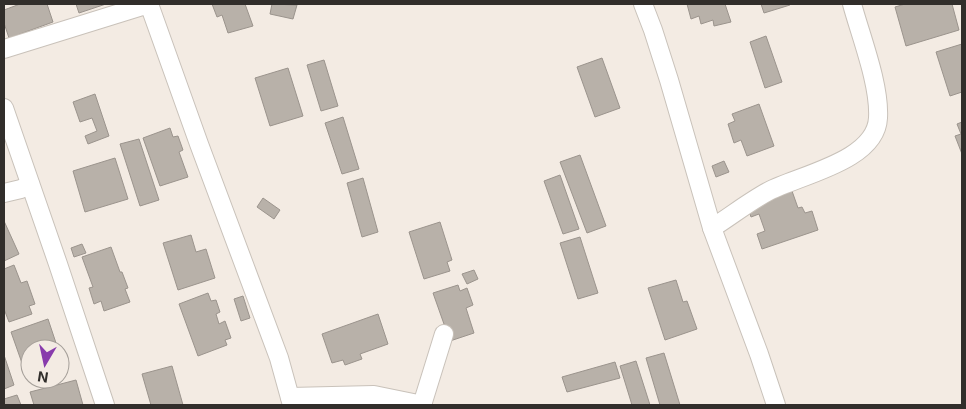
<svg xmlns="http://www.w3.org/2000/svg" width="966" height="409" font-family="Inter,sans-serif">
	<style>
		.building { fill: #b8b1a9; stroke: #9b948d }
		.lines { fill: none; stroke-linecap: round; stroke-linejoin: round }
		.minor-casing { stroke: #c9c2ba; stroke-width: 20 }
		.minor { stroke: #fff; stroke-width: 18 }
	</style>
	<rect width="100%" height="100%" fill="#f3ebe3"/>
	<g class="building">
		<path d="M20,4H47L53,22L9,38L4,23V10Z"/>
		<path d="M76,4H106L79,13Z"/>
		<path d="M212,4H245L253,26L228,33L222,15L217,17Z"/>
		<path d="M272,4L297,5L293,19L270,14Z"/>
		<path d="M687,4H725L731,22L714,26L713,20L701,24L699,16L691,19Z"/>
		<path d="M761,4H789L790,5L764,13Z"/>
		<path d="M905,4H952L959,30L906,46L895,7Z"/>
		<path d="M766,36L782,82L765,88L750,42Z"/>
		<path d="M962,44V92L950,96L936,52Z"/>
		<path d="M602,58L620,108L595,117L577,67Z"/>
		<path d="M324,60L338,106L321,111L307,65Z"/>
		<path d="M288,68L303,116L270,126L255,78Z"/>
		<path d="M95,94L109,136L88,144L85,136L97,131L92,118L80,122L73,102Z"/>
		<path d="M759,104L774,146L747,156L741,140L734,143L728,124L735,121L732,114Z"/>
		<path d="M343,117L359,169L342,174L325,123Z"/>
		<path d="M962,122V154L955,136L961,134L957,124Z"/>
		<path d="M170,128L173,137L178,136L183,150L179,152L188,177L160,186L143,138Z"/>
		<path d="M139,139L159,200L140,206L120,144Z"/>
		<path d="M580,155L606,226L587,233L560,162Z"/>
		<path d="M115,158L128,199L85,212L73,171Z"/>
		<path d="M724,161L729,172L716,177L712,166Z"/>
		<path d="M560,175L579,229L563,234L544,181Z"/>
		<path d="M363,178L378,232L362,237L347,183Z"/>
		<path d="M792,191L798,208L802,207L805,213L812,211L818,230L762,249L757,234L765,231L759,214L751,217L747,205Z"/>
		<path d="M263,198L280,210L274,219L257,207Z"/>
		<path d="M4,221L19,254L4,261Z"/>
		<path d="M440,222L452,260L447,262L450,271L424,279L409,232Z"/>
		<path d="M191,235L196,252L206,249L215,278L178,290L163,243Z"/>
		<path d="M580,237L598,293L578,299L560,243Z"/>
		<path d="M82,244L86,253L74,257L71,248Z"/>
		<path d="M111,247L120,272H122L128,288L125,289L130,302L104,311L101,301L94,304L89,288L93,287L82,257Z"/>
		<path d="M14,265L21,283L27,281L35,304L29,306L32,314L9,322L4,309V269Z"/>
		<path d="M474,270L478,279L467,284L462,274Z"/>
		<path d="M676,280L683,302L687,301L697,329L665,340L648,288Z"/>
		<path d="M458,285L460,291L467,288L473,305L466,308L474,333L450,341L433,293Z"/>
		<path d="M208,293L211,301L216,300L220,312L216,314L219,324L225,321L231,338L225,340L227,345L198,356L179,304Z"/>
		<path d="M243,296L250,318L241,321L234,299Z"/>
		<path d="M378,314L388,344L360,354L362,359L345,365L343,360L332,363L322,334Z"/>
		<path d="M48,319L56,343L47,346L48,349H30V379H31L28,380L11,332Z"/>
		<path d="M664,353L680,405H660L646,358Z"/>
		<path d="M4,355L14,385L4,389Z"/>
		<path d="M636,361L650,405H632L620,366Z"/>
		<path d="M615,362L620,378L567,392L562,377Z"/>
		<path d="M172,366L183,405H151L142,374Z"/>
		<path d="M76,380L83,405H34L30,392Z"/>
		<path d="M17,395L21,405H4V399Z"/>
	</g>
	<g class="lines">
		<g class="minor-casing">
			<g id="minor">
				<path d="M643,4L653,30L669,80L712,228L759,354L776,405"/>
				<path d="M4,49L149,4L199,144L279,358L292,405"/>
				<path d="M4,108L58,264L105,405"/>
				<path d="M4,193L21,189L30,184"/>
				<path d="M712,228C731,216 750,201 769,191C800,175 876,161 878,118C880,85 861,37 852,4"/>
				<path d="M290,397L374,395L423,405"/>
				<path d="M422,405L444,334"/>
			</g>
		</g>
		<use href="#minor" class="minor"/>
	</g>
	<rect width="966" height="409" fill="none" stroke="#312e2b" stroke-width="10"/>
	<g transform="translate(45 364) rotate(189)"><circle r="24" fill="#f3ebe3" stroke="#a59f99"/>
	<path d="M0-4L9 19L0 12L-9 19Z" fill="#883bac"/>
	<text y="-8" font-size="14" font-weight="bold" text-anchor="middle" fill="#312e2b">N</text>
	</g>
</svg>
